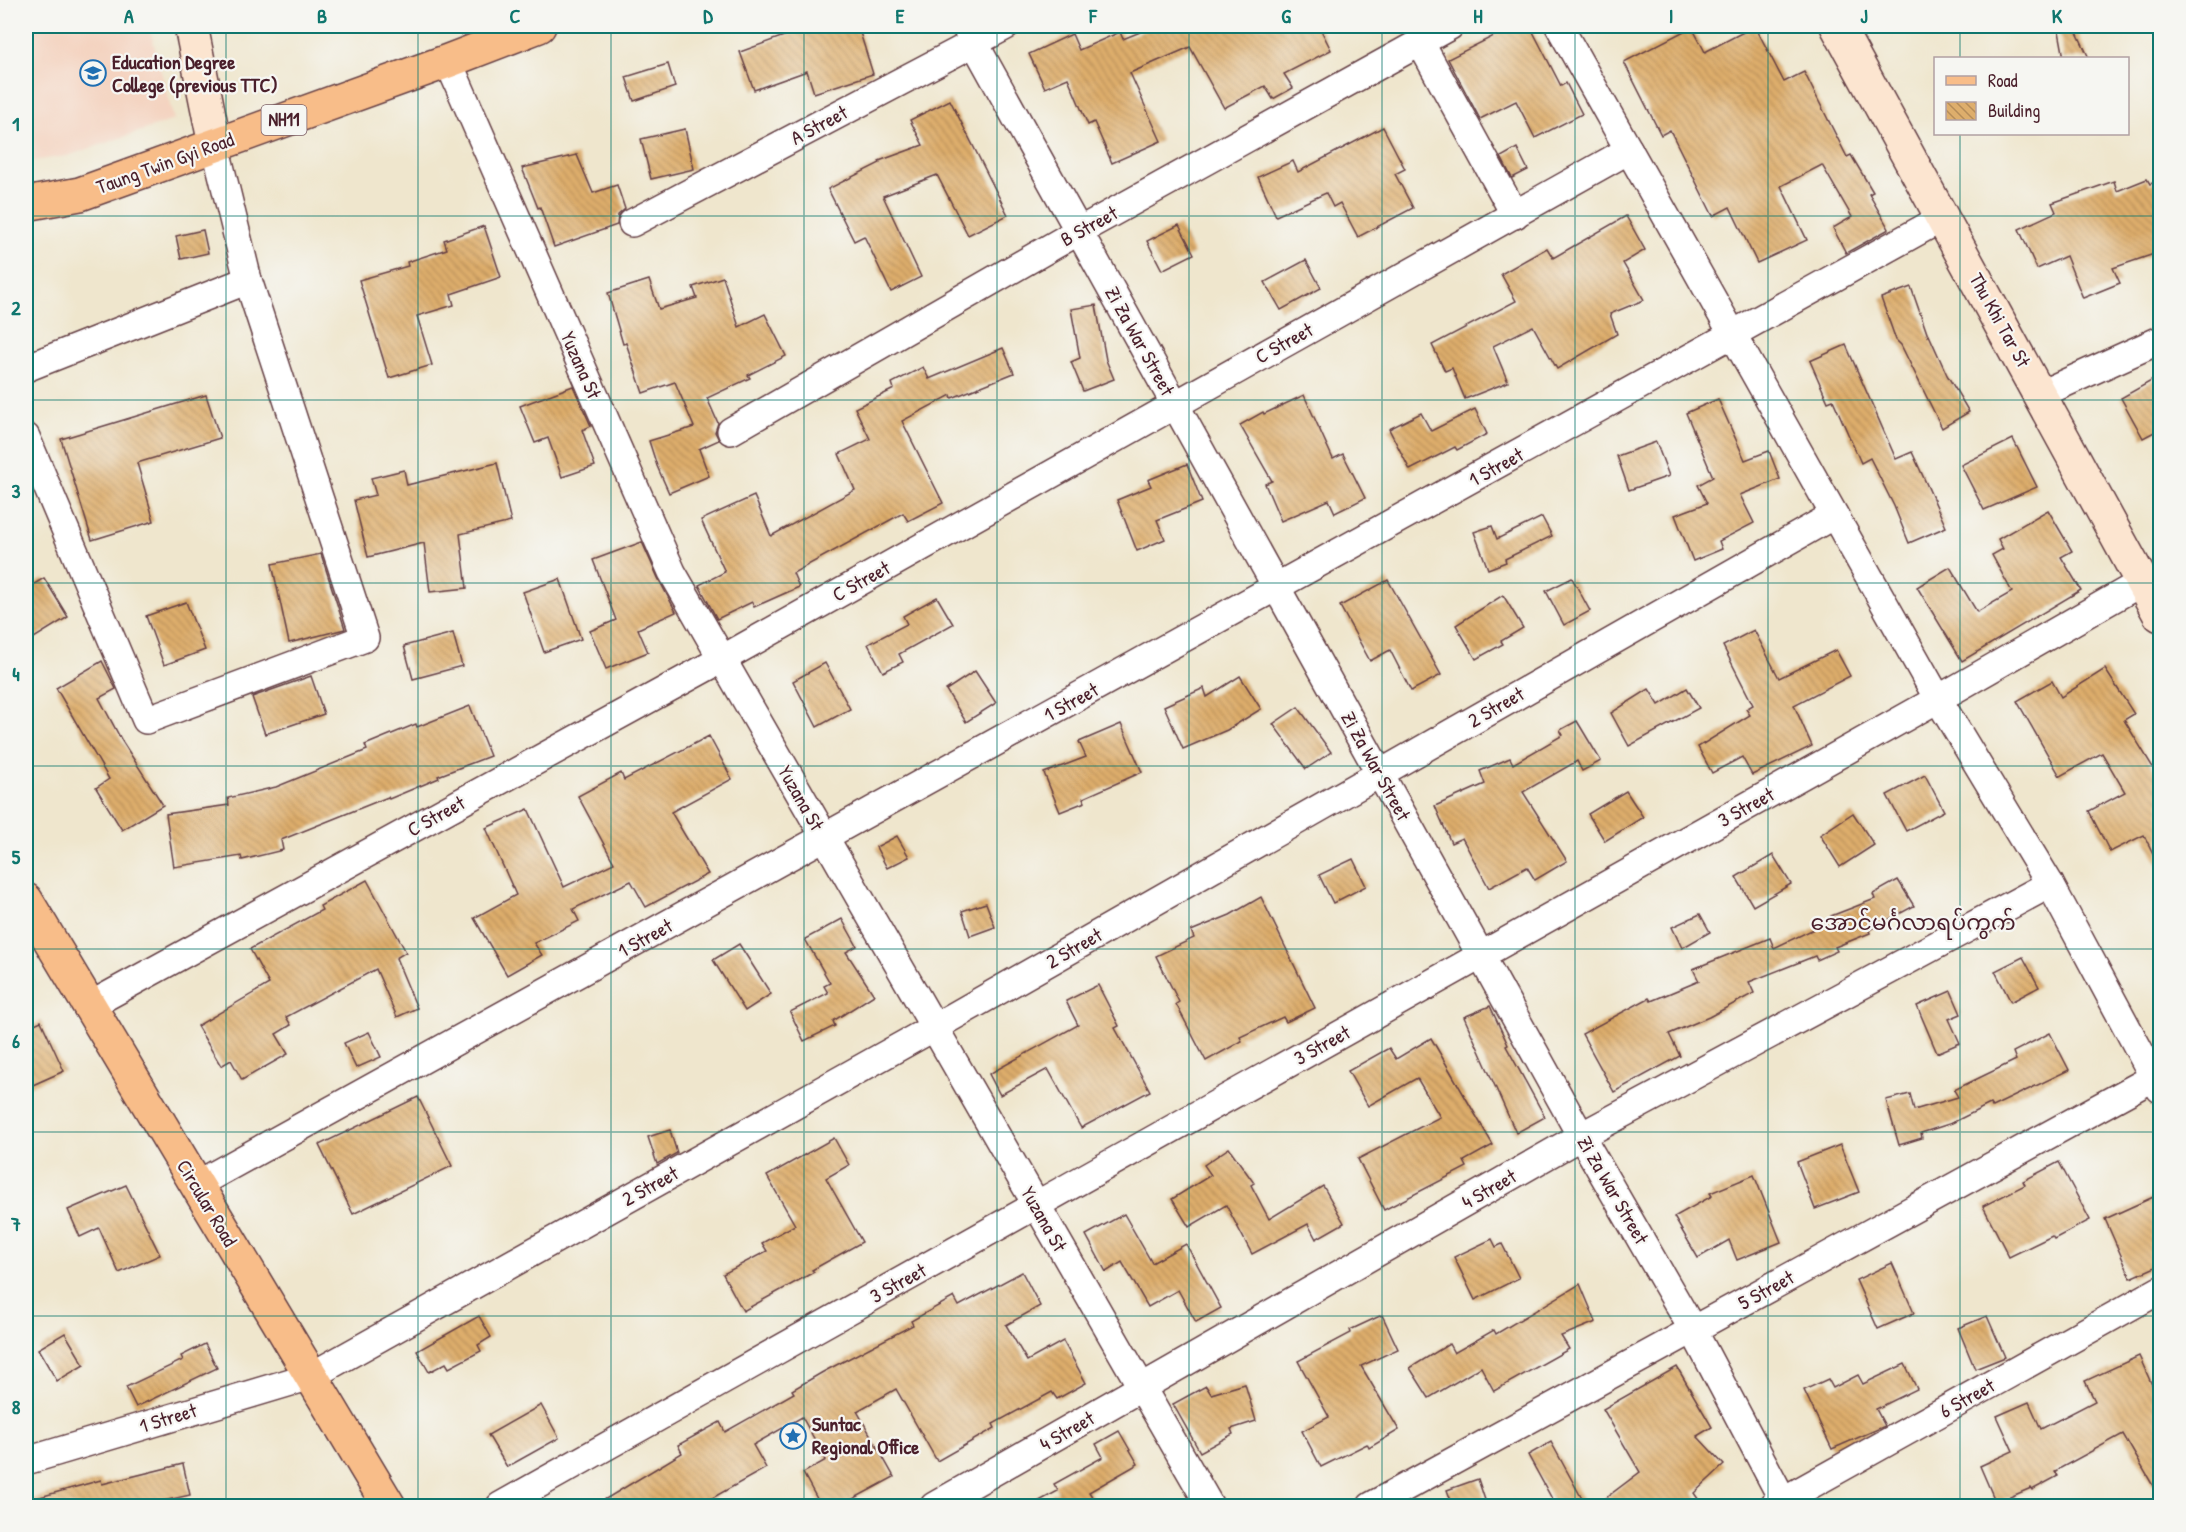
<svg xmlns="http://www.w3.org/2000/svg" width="2186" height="1532" font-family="'Patrick Hand','Noto Sans Myanmar',sans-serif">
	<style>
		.built { fill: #f4d3c0 }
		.building { fill: url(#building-back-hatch) }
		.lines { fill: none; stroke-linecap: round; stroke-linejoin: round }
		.street-casing { stroke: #633d43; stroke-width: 30 }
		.secondary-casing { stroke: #633d43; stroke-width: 36 }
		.primary-casing { stroke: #633d43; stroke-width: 36 }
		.highway-casing { stroke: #633d43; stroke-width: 36 }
		.street { stroke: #fff; stroke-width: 27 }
		.secondary { stroke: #fce5d0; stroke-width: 33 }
		.primary { stroke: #f8bd89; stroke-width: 33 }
		.highway { stroke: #f8bd89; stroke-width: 33 }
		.grid { fill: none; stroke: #0f766e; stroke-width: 1.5; stroke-opacity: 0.55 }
		.labels { text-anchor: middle; stroke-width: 4.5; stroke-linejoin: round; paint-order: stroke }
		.shield { fill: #f6f6f2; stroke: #7e6067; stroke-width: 1.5 }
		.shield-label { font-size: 18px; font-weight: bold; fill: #4a1f2b }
		.poi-label { font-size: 20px; font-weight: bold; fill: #4a1f2b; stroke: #f6f6f2; text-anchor: start }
		.street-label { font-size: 20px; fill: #4a1f2b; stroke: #f6f6f2 }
		.quarter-label { font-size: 22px; fill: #4a1f2b; stroke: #f6f6f2 }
		.neatline { fill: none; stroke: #0f766e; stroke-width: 2 }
		.grid-label { font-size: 20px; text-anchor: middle; font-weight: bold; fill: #0f766e }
	</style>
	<defs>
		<pattern id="building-back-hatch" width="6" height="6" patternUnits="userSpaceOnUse" patternTransform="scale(1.5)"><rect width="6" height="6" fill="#deae6c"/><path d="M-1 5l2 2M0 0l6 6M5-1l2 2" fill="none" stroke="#b68d59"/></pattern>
	</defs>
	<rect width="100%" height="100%" fill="#f6f6f2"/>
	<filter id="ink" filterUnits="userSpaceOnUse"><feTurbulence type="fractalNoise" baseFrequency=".0167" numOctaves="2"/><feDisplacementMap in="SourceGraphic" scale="12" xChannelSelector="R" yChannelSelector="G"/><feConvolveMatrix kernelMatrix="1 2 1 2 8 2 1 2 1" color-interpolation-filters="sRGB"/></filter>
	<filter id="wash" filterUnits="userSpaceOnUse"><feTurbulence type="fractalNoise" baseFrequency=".008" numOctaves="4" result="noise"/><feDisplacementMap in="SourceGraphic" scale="24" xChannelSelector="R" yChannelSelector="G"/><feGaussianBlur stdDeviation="1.35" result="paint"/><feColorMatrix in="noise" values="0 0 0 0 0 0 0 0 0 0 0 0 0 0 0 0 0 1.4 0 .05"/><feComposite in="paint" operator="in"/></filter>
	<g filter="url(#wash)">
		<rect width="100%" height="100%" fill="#efe6cd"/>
		<path class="built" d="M26,26H149L174,120L67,156L26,162Z"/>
		<g id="blocks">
			<g class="building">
				<path d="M793,26H858L873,74L814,93L807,71L754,90L740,52L795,32Z"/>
				<path d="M1155,26H1319L1331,50L1284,74L1293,88L1273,99L1265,86L1224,108L1190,47L1130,73L1161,141L1112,163L1094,122L1088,125L1068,78L1045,88L1029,54L1072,34L1079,50L1120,32L1123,39Z"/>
				<path d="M1491,26H1530L1561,86L1566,83L1582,114L1535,138L1516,101L1480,119L1448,59L1496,35Z"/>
				<path d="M1755,26L1784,82L1804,72L1847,157L1851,155L1873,192L1869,194L1889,229L1846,253L1833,228L1852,217L1822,165L1781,186L1807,240L1757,263L1730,207L1713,216L1670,130L1661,135L1624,62L1692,27L1705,52Z"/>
				<path d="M2058,26H2074L2089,58H2064Z"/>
				<path d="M668,64L675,87L634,101L626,77Z"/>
				<path d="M950,100L1008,215L968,235L937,175L883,196L921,277L891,292L864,236L854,241L828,189L880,163L879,161L923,145L910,120Z"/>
				<path d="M1383,127L1405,169L1395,174L1413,208L1358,237L1340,203L1333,207L1326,193L1276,216L1258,177L1293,161L1298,172Z"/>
				<path d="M685,129L694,169L651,179L641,139Z"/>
				<path d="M1517,148L1528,170L1512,178L1501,157Z"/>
				<path d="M577,155L593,193L617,185L625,209L618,215L617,225L554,247L540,207L538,208L522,168Z"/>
				<path d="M2147,179L2150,184L2160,180V252L2113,268L2120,283L2083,298L2066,256L2037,269L2019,229L2056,212L2052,203L2114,181L2117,191Z"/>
				<path d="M1626,216L1645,250L1623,263L1644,300L1610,314L1617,334L1557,369L1533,326L1493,346L1508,382L1465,399L1452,368L1445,371L1432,345L1516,301L1501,274L1547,248L1553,258Z"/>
				<path d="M1179,225L1194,254L1162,270L1147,241Z"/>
				<path d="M484,226L501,277L451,294L454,305L417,316L432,365L389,378L359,280L408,266L407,262L447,249L444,240Z"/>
				<path d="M203,230L208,253L181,259L176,236Z"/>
				<path d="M1306,260L1321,288L1281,310L1265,282Z"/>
				<path d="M723,277L739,327L765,314L786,356L748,375L750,378L707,398L718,423L715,432L719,440L699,449L709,476L669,493L657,466L649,441L694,427L675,382L643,393L626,343L623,344L608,293L649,280L659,309L697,298L693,287Z"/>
				<path d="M1911,287L1928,336L1929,335L1947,375L1969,412L1942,428L1901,345L1896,340L1881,298Z"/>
				<path d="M1096,305L1106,360L1114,379L1083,391L1071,362L1080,358L1071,309Z"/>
				<path d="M1846,345L1896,459L1912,452L1946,527L1909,543L1894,506L1870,458L1861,463L1833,400L1828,402L1810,361Z"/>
				<path d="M1003,348L1014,373L952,398L951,395L902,421L943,503L908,521L903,513L793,573L799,587L754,607L752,602L717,619L699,585L725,572L701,520L754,496L771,536L855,490L839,454L870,439L855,408L894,389L892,383L923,367L929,379Z"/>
				<path d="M2160,376V429L2143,438L2121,398Z"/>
				<path d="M573,386L591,426L582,430L595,466L562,477L548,438L535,443L520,406Z"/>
				<path d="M206,395L220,438L137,463L154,521L92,540L61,439Z"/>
				<path d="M1304,395L1333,459L1343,454L1365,498L1335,513L1329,500L1281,521L1265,484L1272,481L1240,425L1263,412L1264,414Z"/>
				<path d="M1718,399L1745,460L1769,451L1780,479L1740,495L1754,523L1719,541L1722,549L1693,561L1675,515L1707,503L1698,485L1713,477L1686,413Z"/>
				<path d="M1475,409L1487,434L1457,450L1455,447L1410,470L1389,429L1421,413L1431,431Z"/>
				<path d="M2013,439L2037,487L1984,510L1961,465Z"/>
				<path d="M1656,442L1669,476L1629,490L1617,456Z"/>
				<path d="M497,463L511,522L460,534L467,588L430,592L424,543L368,557L354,500L376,495L371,478L404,470L407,485Z"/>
				<path d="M1187,464L1202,502L1157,520L1165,539L1137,551L1117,500L1151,486L1148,480Z"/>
				<path d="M2048,510L2072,551L2061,557L2081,590L1962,661L1917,587L1950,567L1977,612L2012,592L1992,555L2003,549L1998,539Z"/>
				<path d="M1542,517L1552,536L1505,559L1506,562L1488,569L1474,532L1492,526L1497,539Z"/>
				<path d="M642,542L658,578L676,612L638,629L648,652L606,669L590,631L616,620L593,560Z"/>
				<path d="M321,554L345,629L289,643L272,564Z"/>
				<path d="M44,578L68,617L26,643V589Z"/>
				<path d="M1572,578L1590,611L1564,625L1546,591Z"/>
				<path d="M560,579L581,639L544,652L523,592Z"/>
				<path d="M1388,580L1441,675L1411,691L1390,650L1370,661L1340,606Z"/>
				<path d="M1503,595L1523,628L1501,641L1503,644L1476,659L1456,625Z"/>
				<path d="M937,597L953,624L899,654L903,662L883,672L868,644L907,624L903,616Z"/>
				<path d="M186,602L205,650L164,665L146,616Z"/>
				<path d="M1754,630L1779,678L1836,650L1850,676L1794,705L1812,746L1752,775L1742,757L1712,773L1698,747L1750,715L1746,709L1753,705L1723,646Z"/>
				<path d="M453,633L462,666L413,679L404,646Z"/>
				<path d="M102,661L116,689L99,698L122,741L163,805L122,830L96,788L109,779L56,688Z"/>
				<path d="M825,663L850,709L817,727L793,681Z"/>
				<path d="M2105,669L2134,714L2124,720L2160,779V868L2144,835L2110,852L2089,811L2125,792L2102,753L2060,776L2017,701L2052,681L2061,697Z"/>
				<path d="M975,671L996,703L966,722L946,690Z"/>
				<path d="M311,676L324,714L265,734L252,697Z"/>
				<path d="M1240,676L1261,709L1227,730L1183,749L1164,706L1204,688L1207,697Z"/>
				<path d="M1687,688L1699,708L1629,746L1611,713L1649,689L1659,705Z"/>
				<path d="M470,706L490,756L438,776L439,778L389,799L388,797L281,840L283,850L242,860L241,856L174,867L166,814L229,805L228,798L276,787L367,750L365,745L416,724L417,727Z"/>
				<path d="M1298,707L1331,752L1306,769L1273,724Z"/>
				<path d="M1577,721L1601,761L1582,771L1577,761L1523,792L1567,861L1535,880L1527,867L1489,888L1462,838L1451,843L1435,806L1485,784L1480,771L1510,758L1513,764L1563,735L1560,730Z"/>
				<path d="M1121,724L1142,772L1083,798L1085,802L1060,812L1044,773L1086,757L1079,742Z"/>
				<path d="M709,736L732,779L671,812L708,874L646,907L631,881L573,909L579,921L534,943L542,955L507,975L474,918L516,895L486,828L528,809L564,887L614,863L578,796L621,773L624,780Z"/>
				<path d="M1925,775L1944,811L1906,831L1887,795Z"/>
				<path d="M1626,791L1643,817L1605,841L1588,814Z"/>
				<path d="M1853,813L1874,845L1840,867L1820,835Z"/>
				<path d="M897,836L909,857L887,868L876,847Z"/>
				<path d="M1773,855L1791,884L1753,906L1736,877Z"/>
				<path d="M1353,859L1366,886L1333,903L1319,875Z"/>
				<path d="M367,880L406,952L396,958L417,1008L397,1017L376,969L286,1017L291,1025L276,1034L288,1054L242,1080L231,1060L221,1066L197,1026L269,984L250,949L322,910L320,906Z"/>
				<path d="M1898,880L1914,906L1869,930L1870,933L1835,947L1837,951L1817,960L1815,956L1749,982L1754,993L1709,1017L1669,1034L1680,1056L1614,1092L1582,1034L1649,998L1651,1001L1699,981L1693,969L1770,938L1774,948L1833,920L1831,916L1875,899L1873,894Z"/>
				<path d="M1261,897L1315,1008L1286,1022L1283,1017L1240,1037L1242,1041L1206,1061L1176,1004L1179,1002L1156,956L1194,938L1191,931L1230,915Z"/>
				<path d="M986,903L995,927L970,936L962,911Z"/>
				<path d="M1700,914L1710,932L1682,948L1672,927Z"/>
				<path d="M842,919L857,946L846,952L874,995L833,1021L835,1026L804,1041L790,1012L828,993L824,986L830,983L805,939Z"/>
				<path d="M739,944L771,994L745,1011L713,960Z"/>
				<path d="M2023,957L2039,987L2011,1002L1995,971Z"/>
				<path d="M1098,985L1119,1026L1115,1028L1150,1091L1081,1128L1048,1069L1000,1095L989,1074L1078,1025L1066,1001Z"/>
				<path d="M1951,991L1961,1014L1949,1019L1960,1043L1937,1053L1917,1006Z"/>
				<path d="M1490,1006L1508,1045L1506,1046L1545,1117L1516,1133L1464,1017Z"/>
				<path d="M41,1021L64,1071L26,1088V1028Z"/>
				<path d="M369,1032L381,1057L356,1068L344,1043Z"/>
				<path d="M2050,1033L2069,1070L1992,1107L1990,1104L1952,1123L1921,1133L1922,1138L1899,1145L1886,1100L1910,1094L1914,1110L1958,1097L1954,1090L2016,1060L2013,1052Z"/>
				<path d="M1431,1038L1493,1145L1464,1161L1467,1167L1384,1210L1358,1159L1440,1117L1417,1078L1368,1106L1348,1071L1389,1048L1396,1059Z"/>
				<path d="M418,1097L452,1166L353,1214L319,1145Z"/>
				<path d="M670,1130L677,1153L657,1164L648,1137Z"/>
				<path d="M834,1138L849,1165L826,1178L862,1242L812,1270L814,1272L743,1311L723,1274L767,1251L762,1243L795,1225L767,1176Z"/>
				<path d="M1840,1145L1859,1192L1815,1209L1797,1162Z"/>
				<path d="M1229,1148L1254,1183L1251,1185L1269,1219L1323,1186L1344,1223L1316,1239L1308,1224L1252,1254L1226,1205L1189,1227L1172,1199L1211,1175L1204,1165Z"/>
				<path d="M2059,1162L2090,1220L2054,1239L2052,1236L2009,1257L1983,1206L2025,1185L2023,1181Z"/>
				<path d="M1754,1175L1781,1242L1737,1260L1729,1240L1698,1258L1674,1217L1712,1196L1710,1193Z"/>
				<path d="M126,1185L160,1255L119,1273L99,1228L80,1237L68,1210Z"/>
				<path d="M2160,1194V1265L2131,1278L2105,1219Z"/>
				<path d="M1124,1214L1152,1263L1186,1244L1221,1308L1196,1322L1178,1290L1148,1307L1122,1262L1106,1272L1086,1235Z"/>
				<path d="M1492,1239L1496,1247L1502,1244L1519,1278L1475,1300L1454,1257Z"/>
				<path d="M1892,1263L1914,1313L1878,1329L1856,1280Z"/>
				<path d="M1022,1272L1040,1306L1006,1325L1027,1361L1063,1341L1086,1383L1057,1399L1052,1392L993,1424L995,1428L937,1461L896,1389L857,1411L894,1477L840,1506H821L803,1473L826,1460L802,1417L753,1445L766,1468L698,1506H594L682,1453L678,1445L720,1422L725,1432L794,1393L792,1390L823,1372L913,1325L911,1321L954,1297L959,1306Z"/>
				<path d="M1580,1284L1596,1322L1561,1336L1569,1349L1494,1391L1481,1367L1429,1398L1410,1368L1449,1344L1454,1353L1494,1330L1496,1334Z"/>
				<path d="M1382,1315L1398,1349L1361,1366L1399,1430L1369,1448L1367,1444L1321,1467L1302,1431L1329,1417L1298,1361L1351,1333L1350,1330Z"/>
				<path d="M479,1316L491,1337L478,1345L481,1351L449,1368L446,1363L429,1372L417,1351Z"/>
				<path d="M1987,1316L2005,1357L1975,1369L1958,1328Z"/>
				<path d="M65,1333L84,1365L57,1381L38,1349Z"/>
				<path d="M205,1344L217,1368L136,1407L126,1387L183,1360L181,1356Z"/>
				<path d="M2139,1356L2160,1403V1498L2123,1434L2055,1471L2058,1476L2032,1490L2031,1488L1996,1503L1980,1466L2013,1451L1997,1416L2029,1402L2041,1429L2095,1401L2085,1381Z"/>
				<path d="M1905,1364L1917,1389L1876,1409L1885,1426L1832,1449L1804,1390L1828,1379L1833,1388L1858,1375L1863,1384Z"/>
				<path d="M1677,1367L1712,1427L1697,1436L1724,1465L1694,1493L1703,1506H1595L1640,1472L1603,1409Z"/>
				<path d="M1245,1384L1256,1421L1231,1429L1233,1434L1200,1452L1173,1404L1206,1386L1211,1394Z"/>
				<path d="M541,1405L559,1438L507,1467L488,1435Z"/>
				<path d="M1119,1431L1138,1464L1089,1492L1098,1506H1030L1058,1491L1054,1484L1103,1457L1096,1444Z"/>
				<path d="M1551,1442L1586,1506H1556L1528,1455Z"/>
				<path d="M183,1464L190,1495L141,1506H30L29,1500L101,1480L102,1484Z"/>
				<path d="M1478,1479L1487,1506H1453L1447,1490Z"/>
			</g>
		</g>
	</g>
	<g filter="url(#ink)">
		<use href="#blocks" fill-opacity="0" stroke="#633d43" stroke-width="1.5"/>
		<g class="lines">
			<g class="street-casing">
				<g id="street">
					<path d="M965,26L1581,1136L1693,1330L1786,1506"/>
					<path d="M1559,26L1938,699L2050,884L2160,1089"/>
					<path d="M1420,42L1515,215"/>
					<path d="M448,61L672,572L1210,1506"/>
					<path d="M632,223L1006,26"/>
					<path d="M26,368L248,280"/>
					<path d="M2041,394L2160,340"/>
					<path d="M731,431L1079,231L1450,26"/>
					<path d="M26,437L146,720L365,638L248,280L215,145"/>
					<path d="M89,1006L722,659L1629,150"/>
					<path d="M196,1185L1944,217"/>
					<path d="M26,1461L311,1376L933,1028L1834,515"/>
					<path d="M500,1506L1938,699L2142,582"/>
					<path d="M934,1506L1581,1136L2050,884"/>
					<path d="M1371,1506L2160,1074"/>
					<path d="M1773,1506L2160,1290"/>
				</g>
			</g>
			<g class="secondary-casing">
				<g id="secondary">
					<path d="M191,26L215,145"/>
					<path d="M1837,26L2160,615"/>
				</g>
			</g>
			<g class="primary-casing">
				<path id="primary" d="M26,900L389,1506"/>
			</g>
			<g class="highway-casing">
				<path id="highway" d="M26,204L80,194L448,61L539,26"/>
			</g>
			<use href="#street" class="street"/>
			<use href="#secondary" class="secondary"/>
			<use href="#primary" class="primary"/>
			<use href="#highway" class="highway"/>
		</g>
	</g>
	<path class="grid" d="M226,26V1506M418,26V1506M611,26V1506M804,26V1506M997,26V1506M1189,26V1506M1382,26V1506M1575,26V1506M1768,26V1506M1960,26V58M1960,134V1506M26,216H2160M26,400H2160M26,583H2160M26,766H2160M26,949H2160M26,1132H2160M26,1316H2160"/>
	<defs>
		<g id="university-ring" transform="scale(1.35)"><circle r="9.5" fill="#f6f6f2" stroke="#1f6fb2" stroke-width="1.5"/><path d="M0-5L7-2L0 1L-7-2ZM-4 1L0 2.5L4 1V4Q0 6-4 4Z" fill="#1f6fb2"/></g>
		<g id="sight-ring" transform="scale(1.35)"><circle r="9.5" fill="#f6f6f2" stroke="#1f6fb2" stroke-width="1.5"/><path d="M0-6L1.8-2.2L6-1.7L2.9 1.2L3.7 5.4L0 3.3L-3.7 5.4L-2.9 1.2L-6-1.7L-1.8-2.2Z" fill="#1f6fb2"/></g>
	</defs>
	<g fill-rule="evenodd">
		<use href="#university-ring" x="93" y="73"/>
		<use href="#sight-ring" x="793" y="1436"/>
	</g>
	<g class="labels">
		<rect class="shield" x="261.5" y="105" width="45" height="30" rx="4.5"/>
		<g class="shield-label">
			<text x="284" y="126">NH11</text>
		</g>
		<g class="poi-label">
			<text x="112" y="69">Education Degree<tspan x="112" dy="23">College (previous TTC)</tspan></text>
			<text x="812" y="1431">Suntac<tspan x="812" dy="23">Regional Office</tspan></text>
		</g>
		<g class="street-label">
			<text transform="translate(819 125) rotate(-28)" y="7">A Street</text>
			<text transform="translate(165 163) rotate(-20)" y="7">Taung Twin Gyi Road</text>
			<text transform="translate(1089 226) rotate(-29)" y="7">B Street</text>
			<text transform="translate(2000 320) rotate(61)" y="7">Thu Khi Tar St</text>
			<text transform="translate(1140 341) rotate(61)" y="7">Zi Za War Street</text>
			<text transform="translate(1284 343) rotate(-29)" y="7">C Street</text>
			<text transform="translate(581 365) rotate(66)" y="7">Yuzana St</text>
			<text transform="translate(1496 467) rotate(-29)" y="7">1 Street</text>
			<text transform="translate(861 581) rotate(-29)" y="7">C Street</text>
			<text transform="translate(1071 702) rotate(-29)" y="7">1 Street</text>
			<text transform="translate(1496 707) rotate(-30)" y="7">2 Street</text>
			<text transform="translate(1376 766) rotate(61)" y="7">Zi Za War Street</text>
			<text transform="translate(801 798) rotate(60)" y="7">Yuzana St</text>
			<text transform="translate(1746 807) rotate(-29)" y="7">3 Street</text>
			<text transform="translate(436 816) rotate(-29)" y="7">C Street</text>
			<text transform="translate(645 938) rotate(-29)" y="7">1 Street</text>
			<text transform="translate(1074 948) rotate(-30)" y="7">2 Street</text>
			<text transform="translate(1322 1045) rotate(-29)" y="7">3 Street</text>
			<text transform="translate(650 1186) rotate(-29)" y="7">2 Street</text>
			<text transform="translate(1489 1189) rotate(-30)" y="7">4 Street</text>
			<text transform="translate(1613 1190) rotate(60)" y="7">Zi Za War Street</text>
			<text transform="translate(207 1203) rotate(59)" y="7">Circular Road</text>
			<text transform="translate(1044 1219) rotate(60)" y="7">Yuzana St</text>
			<text transform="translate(898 1283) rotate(-29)" y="7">3 Street</text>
			<text transform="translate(1766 1290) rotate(-29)" y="7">5 Street</text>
			<text transform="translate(1967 1398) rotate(-29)" y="7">6 Street</text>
			<text transform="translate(168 1418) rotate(-17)" y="7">1 Street</text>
			<text transform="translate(1067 1431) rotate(-30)" y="7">4 Street</text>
		</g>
		<g class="quarter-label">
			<text x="1913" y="930">အောင်မင်္ဂလာရပ်ကွက်</text>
		</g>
	</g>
	<rect width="2186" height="1532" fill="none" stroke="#f6f6f2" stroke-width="66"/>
	<rect x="1934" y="57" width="195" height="78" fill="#f6f6f2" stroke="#b1a0a2" stroke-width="1.5"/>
	<rect x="1946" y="76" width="30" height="9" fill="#f8bd89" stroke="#b1a0a2" stroke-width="1.5"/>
	<text x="1988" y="87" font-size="18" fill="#4a1f2b">Road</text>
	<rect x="1946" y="102" width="30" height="18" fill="url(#building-back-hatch)" stroke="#b1a0a2" stroke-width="1.5"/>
	<text x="1988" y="117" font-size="18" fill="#4a1f2b">Building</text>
	<rect x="33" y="33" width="2120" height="1466" class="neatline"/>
	<g class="grid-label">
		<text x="129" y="23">A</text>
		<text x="322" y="23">B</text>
		<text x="515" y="23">C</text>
		<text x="708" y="23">D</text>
		<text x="900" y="23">E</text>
		<text x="1093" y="23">F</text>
		<text x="1286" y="23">G</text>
		<text x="1478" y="23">H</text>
		<text x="1671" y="23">I</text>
		<text x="1864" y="23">J</text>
		<text x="2057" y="23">K</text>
		<text x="16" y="131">1</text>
		<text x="16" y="315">2</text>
		<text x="16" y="498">3</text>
		<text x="16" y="681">4</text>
		<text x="16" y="864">5</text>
		<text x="16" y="1048">6</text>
		<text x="16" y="1231">7</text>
		<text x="16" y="1414">8</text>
	</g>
</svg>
